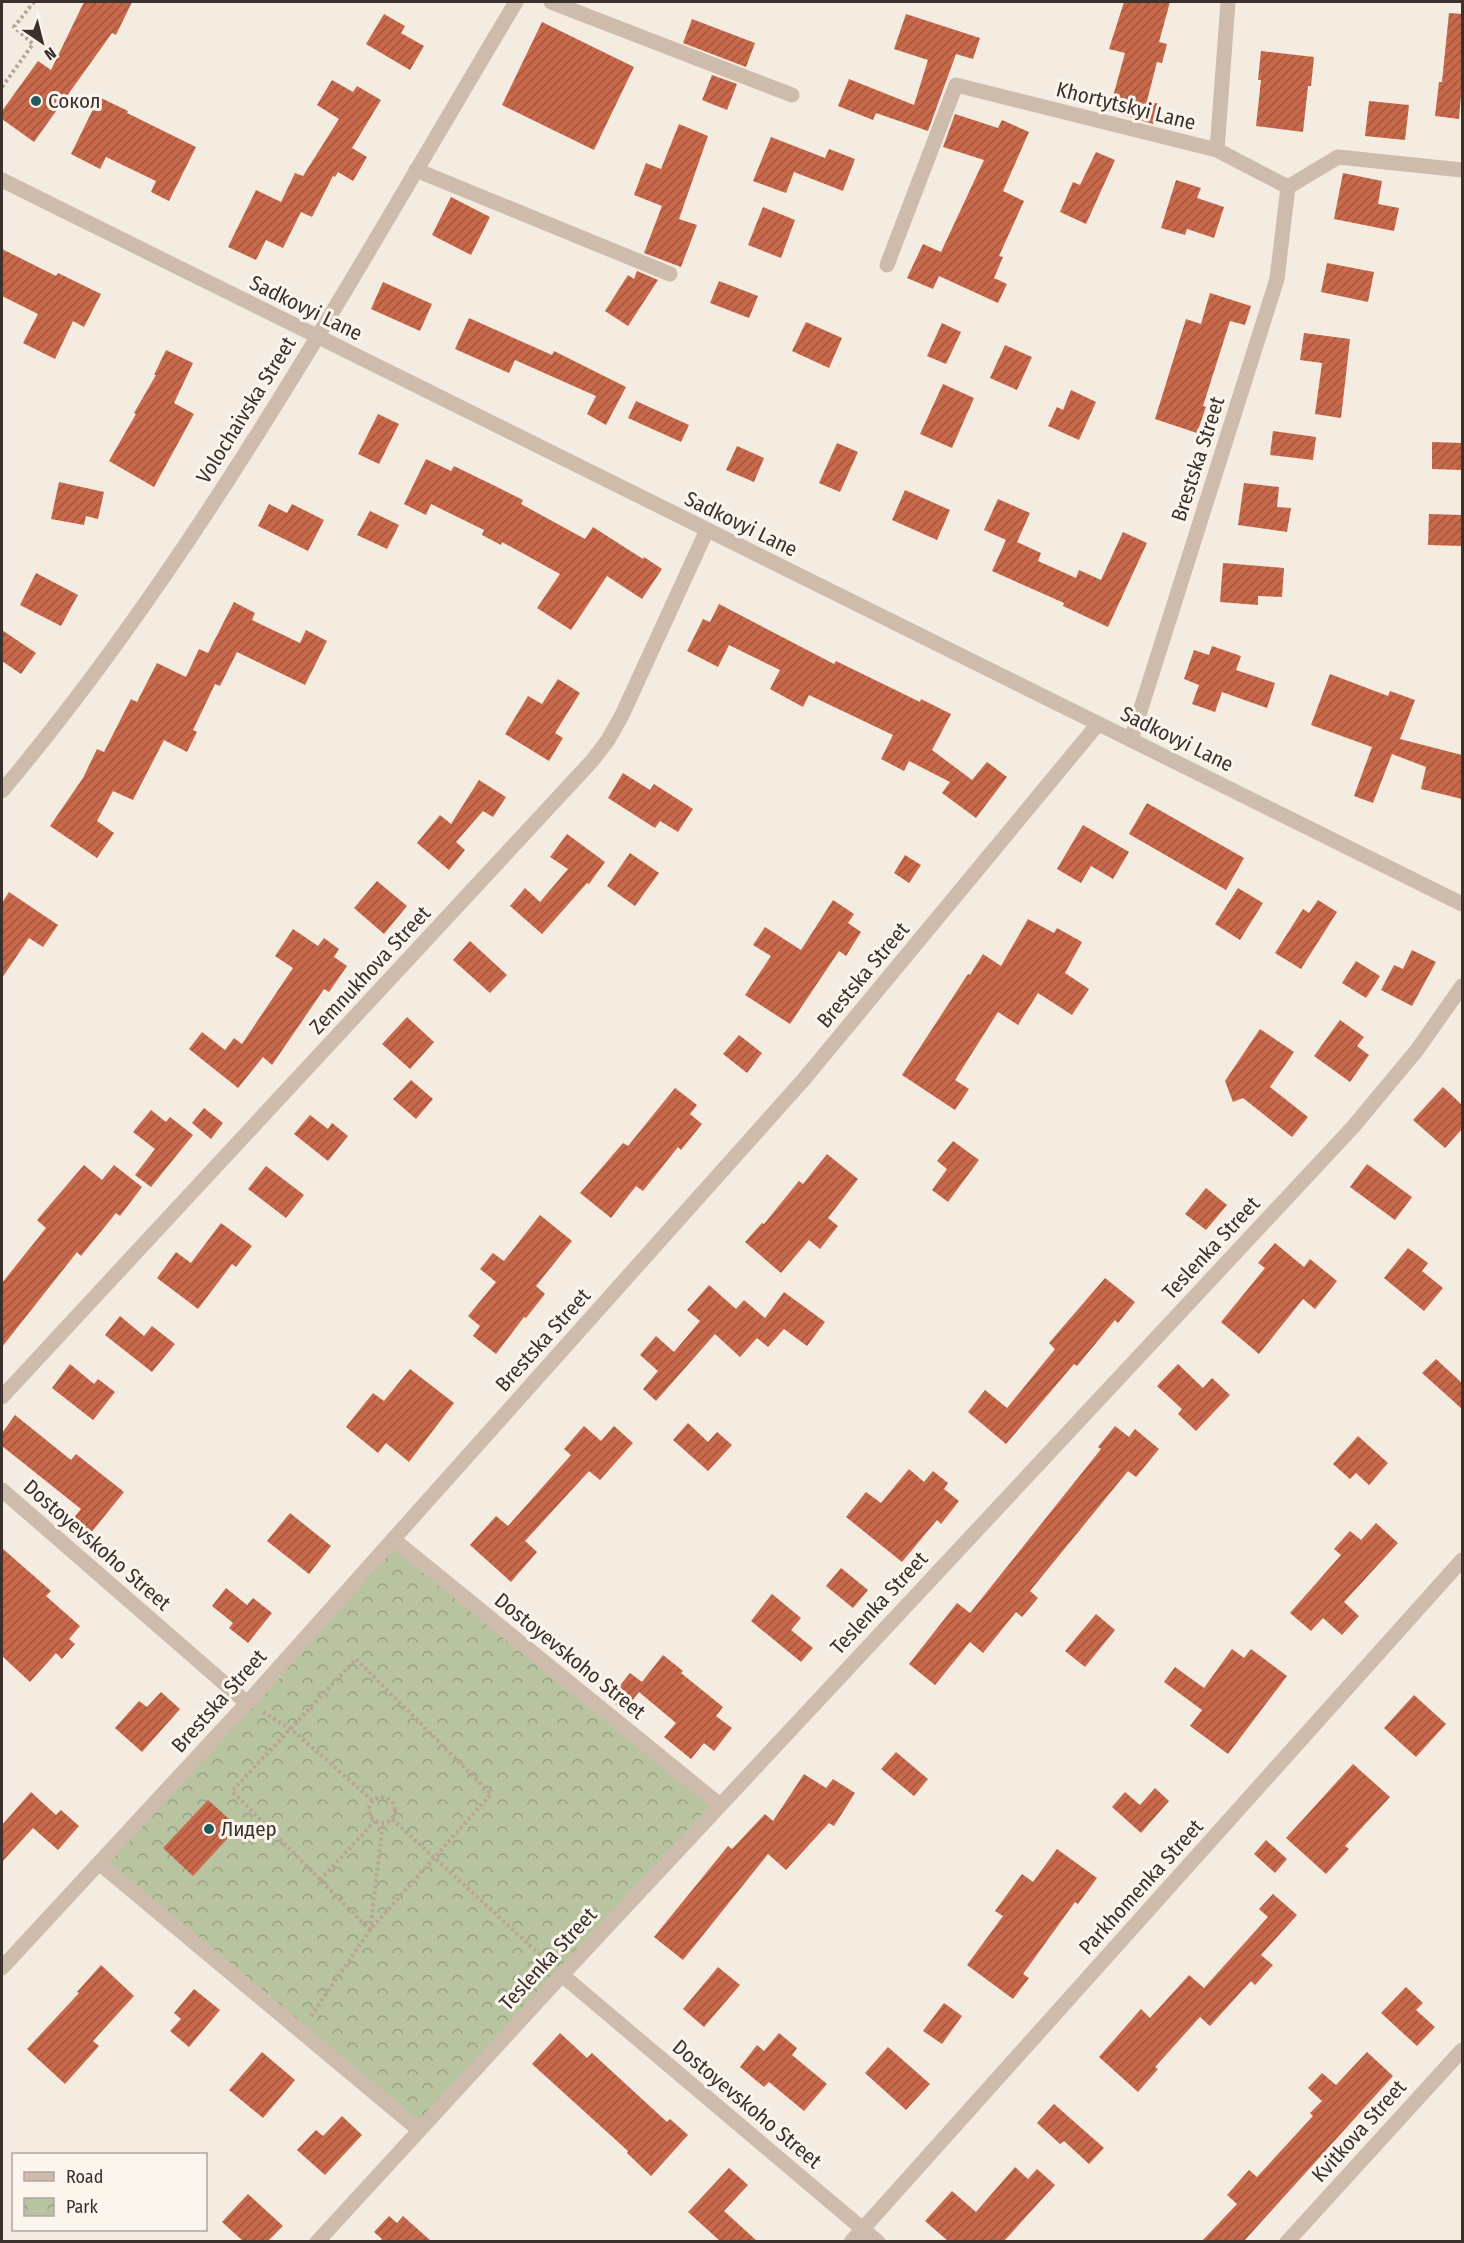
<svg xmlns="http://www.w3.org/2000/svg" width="1464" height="2243" font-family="'Fira Sans Condensed',sans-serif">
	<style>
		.park { fill: url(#park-crowns) }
		.building { fill: url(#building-hatch) }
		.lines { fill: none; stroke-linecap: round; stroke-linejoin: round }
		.path { stroke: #b9a596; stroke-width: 4; stroke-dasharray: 3 3; stroke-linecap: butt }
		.lane { stroke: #cdbbac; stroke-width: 15 }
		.street { stroke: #cdbbac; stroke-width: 15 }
		.poi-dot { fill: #1f5a5e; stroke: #fbf5ee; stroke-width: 2 }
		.labels { text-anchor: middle; stroke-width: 6; stroke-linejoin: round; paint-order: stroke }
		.poi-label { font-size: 21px; fill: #3b302b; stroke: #fbf5ee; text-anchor: start }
		.street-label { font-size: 21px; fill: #3b302b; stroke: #fbf5ee }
	</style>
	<defs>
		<pattern id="park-crowns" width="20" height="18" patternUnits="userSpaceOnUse" patternTransform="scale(1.5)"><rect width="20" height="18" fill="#b8c4a0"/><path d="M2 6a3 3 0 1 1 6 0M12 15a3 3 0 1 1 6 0" fill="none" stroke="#97a083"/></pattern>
		<pattern id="building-hatch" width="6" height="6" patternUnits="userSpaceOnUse" patternTransform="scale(1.5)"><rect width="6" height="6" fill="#c8694b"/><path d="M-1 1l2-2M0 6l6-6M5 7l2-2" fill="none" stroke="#a4573f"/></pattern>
	</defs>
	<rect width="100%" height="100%" fill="#f4ebe1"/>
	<path class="park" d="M393,1547L712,1805L418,2123L107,1862Z"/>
	<g class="building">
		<path d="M84,2H132L116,35L112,33L34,142L2,119V111L38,61L51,70Z"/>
		<path d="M1124,2H1170L1159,42L1167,44L1162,63L1157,62L1147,101L1159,104L1153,124L1109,111L1125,53L1109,49Z"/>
		<path d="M1449,13L1462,14V84L1459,119L1435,116L1439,82H1442Z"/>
		<path d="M384,14L405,26L401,33L424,46L410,70L366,44Z"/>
		<path d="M906,14L980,38L973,59L956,54L928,131L876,113L873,120L838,106L849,79L914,105L928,60L894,49Z"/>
		<path d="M692,19L755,43L746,67L683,43Z"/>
		<path d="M542,22L634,67L594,150L502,105Z"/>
		<path d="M1261,51L1314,57L1311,86H1308L1303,132L1256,126L1261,80H1258Z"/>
		<path d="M712,75L737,84L727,110L702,100Z"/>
		<path d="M332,80L353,92L357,86L381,100L352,148L367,157L353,181L338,172L335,177L333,176L312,217L301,212L283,248L266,240L256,260L228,247L256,190L281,202L295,173L303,176L339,119L317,105Z"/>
		<path d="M99,97L128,111L127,113L196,147L169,201L151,192L156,181L106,157L100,169L71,154Z"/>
		<path d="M1369,101L1409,105L1405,140L1365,136Z"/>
		<path d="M955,114L998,128L1002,120L1029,132L1003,191L1024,201L999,256L1003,257L994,278L1007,284L998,303L939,276L933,289L907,278L923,244L941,252L984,160L943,147Z"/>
		<path d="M679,124L708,136L679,219L697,225L681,267L644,253L662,206L634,195L646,163L661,169Z"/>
		<path d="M771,137L825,158L829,149L855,159L843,191L794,172L786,193L753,181Z"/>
		<path d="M1096,152L1115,160L1086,224L1060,212L1073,182L1080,185Z"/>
		<path d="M1343,173L1382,181L1378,204L1399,208L1394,231L1334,219Z"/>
		<path d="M1176,180L1201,188L1197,198L1224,207L1214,238L1187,229L1185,235L1161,228Z"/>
		<path d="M451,197L490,217L471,255L432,235Z"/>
		<path d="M763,207L795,220L781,258L748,245Z"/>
		<path d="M2,249L56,276L58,273L101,294L84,327L73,321L55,359L23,343L38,314L2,296Z"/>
		<path d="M1327,263L1374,272L1368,302L1321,292Z"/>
		<path d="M637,271L658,280L628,326L605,311L628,275L634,279Z"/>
		<path d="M719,281L758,296L749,318L710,303Z"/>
		<path d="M383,282L432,304L420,331L371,309Z"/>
		<path d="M1210,293L1251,306L1245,325L1230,321L1203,406L1206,407L1197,433L1155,419L1186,319L1201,324Z"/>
		<path d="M469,318L552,355L554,351L626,387L606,425L587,414L596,396L515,360L509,373L455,349Z"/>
		<path d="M806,322L842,338L829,368L792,351Z"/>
		<path d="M942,323L961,332L946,364L927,356Z"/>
		<path d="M1304,333L1350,339L1341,418L1315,414L1322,363L1300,360Z"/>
		<path d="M1005,345L1032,357L1017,390L990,378Z"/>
		<path d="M166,350L193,363L174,403L194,414L154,487L109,461L136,414L134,413L156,375H154Z"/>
		<path d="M943,384L974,398L952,448L920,434Z"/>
		<path d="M1071,390L1096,402L1079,440L1048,426L1057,407L1063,410Z"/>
		<path d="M636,401L689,425L681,442L628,418Z"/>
		<path d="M378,414L399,424L379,464L358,454Z"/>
		<path d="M1273,431L1316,437L1313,460L1270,455Z"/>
		<path d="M1432,442L1462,443V470L1432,469Z"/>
		<path d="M837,443L858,452L840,492L819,483Z"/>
		<path d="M737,446L764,458L754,482L726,470Z"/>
		<path d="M426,459L451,471L454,466L493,485L523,500L521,504L585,539L593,527L643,559L644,557L662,569L642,599L607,576L571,630L537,608L560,574L502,542L501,545L482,535L484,530L431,504L426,515L404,504Z"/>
		<path d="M59,482L104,492L98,519L86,516L84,525L51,519Z"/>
		<path d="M1244,483L1279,487L1277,507L1291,508L1287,532L1238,525Z"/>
		<path d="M905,490L950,510L937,540L892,520Z"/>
		<path d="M998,499L1030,513L1017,542L1041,553L1038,561L1076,578L1079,570L1101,580L1123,532L1147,543L1108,627L1063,606L1064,603L992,571L1006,540L984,530Z"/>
		<path d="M269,504L287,513L292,504L324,520L308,551L258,526Z"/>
		<path d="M370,511L399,525L387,549L357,535Z"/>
		<path d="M1429,514L1462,515V546L1428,545Z"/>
		<path d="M1223,563L1284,568L1282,597L1258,596V605L1220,602Z"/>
		<path d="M36,573L78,595L61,626L20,605Z"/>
		<path d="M234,602L255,613L252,620L300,643L306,630L327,641L305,685L237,652L220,686L215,684L193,730L197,732L187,752L164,740L133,800L113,791L97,821L114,833L97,858L50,826L83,778L97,749L104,752L131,699L137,702L157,663L186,677L199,649L208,653Z"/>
		<path d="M719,604L834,664L836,661L920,702L921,699L951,714L932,750L972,780L987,762L1007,777L976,818L942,793L950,782L909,761L904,771L881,759L893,735L809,695L803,707L770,689L780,670L729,645L718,667L687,651L703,619L710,622Z"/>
		<path d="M2,630L36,653L21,674L2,661Z"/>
		<path d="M1212,646L1241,656L1236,670L1275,683L1267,708L1222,692L1215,712L1192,704L1199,685L1184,679L1194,650L1209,655Z"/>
		<path d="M1330,674L1388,696L1390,691L1415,700L1400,739L1462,755V799L1421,789L1426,767L1392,754L1373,803L1354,796L1372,747L1311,725Z"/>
		<path d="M558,679L580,693L555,733L563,738L549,761L505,734L528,696L542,704Z"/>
		<path d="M623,773L650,790L654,784L693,809L678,832L660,821L655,828L608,798Z"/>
		<path d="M479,780L506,797L493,817L483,811L456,842L465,850L449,870L417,843L440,815L451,824Z"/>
		<path d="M1147,803L1244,858L1226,890L1129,834Z"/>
		<path d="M1083,825L1129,852L1113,879L1091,866L1081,883L1057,869Z"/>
		<path d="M567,834L605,862L589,884L587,883L542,934L510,906L525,888L540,902L568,869L550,857Z"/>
		<path d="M630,853L659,873L635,906L607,886Z"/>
		<path d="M905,855L921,865L909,883L894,873Z"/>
		<path d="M377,881L407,906L384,934L354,908Z"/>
		<path d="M1238,888L1263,903L1240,940L1215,924Z"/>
		<path d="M9,892L58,925L43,947L29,938L2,978V903Z"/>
		<path d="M833,900L854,914L848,923L861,932L846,956L839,951L790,1024L745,995L771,956L753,945L765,927L801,950Z"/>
		<path d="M1318,900L1337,912L1301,969L1275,953L1303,909L1309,913Z"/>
		<path d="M1028,919L1054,933L1057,928L1082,942L1065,973L1089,989L1072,1015L1038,993L1018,1025L998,1012L955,1080L969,1089L955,1110L902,1075L968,974L970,975L983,954L1001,966Z"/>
		<path d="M293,929L318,946L324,938L339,949L334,957L347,966L329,992L324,989L272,1065L263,1057L238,1088L189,1049L202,1032L225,1050L234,1038L242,1044L293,968L275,956Z"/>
		<path d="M470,941L507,975L490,993L453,960Z"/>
		<path d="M1412,950L1436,962L1412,1006L1381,990L1394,965L1403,969Z"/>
		<path d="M1356,961L1380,976L1366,998L1342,983Z"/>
		<path d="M407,1017L434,1042L410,1069L382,1044Z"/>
		<path d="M1340,1020L1364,1037L1357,1046L1369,1055L1350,1082L1314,1056Z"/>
		<path d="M1260,1029L1294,1052L1270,1087L1308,1117L1292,1137L1243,1098L1233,1102L1225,1081Z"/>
		<path d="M739,1035L762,1053L747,1073L723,1054Z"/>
		<path d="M411,1080L433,1099L416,1119L393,1099Z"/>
		<path d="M1443,1087L1462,1105V1129L1445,1148L1413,1120Z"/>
		<path d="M675,1088L697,1105L690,1114L702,1124L681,1150L678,1147L643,1191L636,1186L611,1218L580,1193L623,1143L628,1146Z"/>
		<path d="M204,1108L223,1123L211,1139L192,1123Z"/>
		<path d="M151,1110L166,1122L170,1117L193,1135L151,1187L135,1175L155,1149L133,1132Z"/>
		<path d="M310,1115L328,1129L332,1123L348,1136L328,1161L294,1134Z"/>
		<path d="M953,1141L979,1160L948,1202L932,1190L947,1169L937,1161Z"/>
		<path d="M827,1154L858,1179L828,1218L838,1226L820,1249L809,1240L781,1273L745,1242L762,1223L764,1224L799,1181L803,1184Z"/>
		<path d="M1367,1164L1412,1197L1395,1220L1350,1187Z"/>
		<path d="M84,1165L102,1180L114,1165L142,1187L120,1216L116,1213L81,1256L77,1252L2,1347V1283L46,1228L37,1220Z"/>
		<path d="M266,1166L304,1195L286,1218L248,1189Z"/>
		<path d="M1206,1188L1227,1205L1206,1230L1185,1214Z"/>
		<path d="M540,1215L572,1241L536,1286L545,1294L526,1318L524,1317L496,1354L473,1336L480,1326L468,1316L496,1282L480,1269L493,1253L504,1261Z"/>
		<path d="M221,1223L252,1246L236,1267L232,1264L198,1309L157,1278L176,1252L191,1263Z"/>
		<path d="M1275,1243L1304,1267L1310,1259L1337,1281L1315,1309L1303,1299L1259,1354L1221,1322L1265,1268L1258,1263Z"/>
		<path d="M1408,1248L1428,1263L1422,1271L1443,1288L1424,1311L1384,1278Z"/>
		<path d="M1105,1278L1135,1302L1118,1323L1115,1320L1077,1366L1074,1364L1006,1444L968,1412L985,1390L1007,1408L1055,1349L1049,1343Z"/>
		<path d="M709,1285L736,1309L744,1300L765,1318L784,1292L825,1322L807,1346L784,1329L768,1347L757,1338L740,1357L715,1334L656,1401L643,1389L658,1371L640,1355L656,1336L674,1352L700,1321L687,1310Z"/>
		<path d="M120,1316L144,1336L152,1326L175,1344L152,1372L105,1335Z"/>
		<path d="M1436,1359L1462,1383V1409L1422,1373Z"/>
		<path d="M70,1364L94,1384L98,1379L115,1392L93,1420L52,1388Z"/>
		<path d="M1178,1364L1203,1388L1212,1378L1230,1395L1196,1431L1178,1414L1182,1409L1157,1386Z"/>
		<path d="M410,1369L454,1403L409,1462L386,1443L378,1453L346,1427L373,1393L384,1401Z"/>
		<path d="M15,1415L71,1460L76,1454L124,1492L86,1539L68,1525L81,1509L2,1446V1433Z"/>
		<path d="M688,1423L708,1442L717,1432L732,1445L708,1471L673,1440Z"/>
		<path d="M584,1426L601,1441L614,1426L633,1443L600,1480L589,1471L525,1541L537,1552L511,1582L470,1545L496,1516L508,1526L571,1455L564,1449Z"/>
		<path d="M1115,1426L1129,1437L1135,1429L1159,1449L1136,1477L1128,1471L1030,1591L1038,1598L1022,1617L1016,1612L983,1653L970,1642L935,1685L909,1664L957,1603L970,1613L1101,1449L1098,1447Z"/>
		<path d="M1358,1436L1388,1463L1369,1485L1356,1473L1350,1479L1333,1464Z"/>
		<path d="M909,1469L924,1482L933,1471L948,1483L944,1489L959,1501L941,1524L937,1520L902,1562L846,1517L866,1492L881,1503Z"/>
		<path d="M290,1513L331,1546L309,1574L267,1541Z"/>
		<path d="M1376,1523L1398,1543L1344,1602L1359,1616L1342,1635L1323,1618L1311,1631L1290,1613L1341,1555L1334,1549L1350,1531L1361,1540Z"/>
		<path d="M2,1548L51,1591L46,1596L80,1626L69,1639L75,1644L62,1659L56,1653L30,1682L2,1656Z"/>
		<path d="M841,1568L868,1590L853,1608L826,1586Z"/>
		<path d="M226,1588L247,1605L253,1598L272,1613L248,1643L229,1628L233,1623L212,1606Z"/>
		<path d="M772,1594L801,1618L791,1630L813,1648L801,1662L751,1621Z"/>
		<path d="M1096,1614L1115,1630L1085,1667L1065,1651Z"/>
		<path d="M1232,1649L1244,1658L1251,1649L1287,1676L1228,1754L1190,1726L1202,1710L1164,1682L1175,1667L1204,1688Z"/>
		<path d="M663,1655L683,1671L681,1673L723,1707L716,1716L732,1728L714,1751L704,1743L691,1759L664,1737L676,1723L639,1692L624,1711L609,1699L630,1673L642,1682Z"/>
		<path d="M161,1692L180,1709L142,1752L115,1728L139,1701L147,1707Z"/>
		<path d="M1414,1695L1446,1724L1416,1757L1384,1728Z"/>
		<path d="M896,1752L928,1779L914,1796L881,1769Z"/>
		<path d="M1353,1764L1390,1797L1345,1846L1349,1849L1326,1874L1286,1838Z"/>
		<path d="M804,1774L826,1788L833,1779L855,1793L834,1826L829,1823L786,1870L768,1854L683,1960L654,1937L728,1846L732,1849L765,1814L773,1821Z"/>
		<path d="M1155,1788L1169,1801L1141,1833L1112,1807L1125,1792L1140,1805Z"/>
		<path d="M31,1792L56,1815L61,1810L79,1826L58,1850L33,1828L2,1862V1825Z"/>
		<path d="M208,1800L238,1827L193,1876L163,1848Z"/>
		<path d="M1266,1840L1287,1859L1275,1873L1254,1854Z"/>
		<path d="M1057,1849L1097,1878L1078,1904L1075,1902L1023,1974L1029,1978L1013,1999L967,1965L1003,1916L995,1911L1022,1874L1033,1882Z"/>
		<path d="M1273,1894L1297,1915L1261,1955L1273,1965L1255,1985L1251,1981L1210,2026L1200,2017L1155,2067L1158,2069L1138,2092L1099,2057L1141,2009L1150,2018L1189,1975L1204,1988L1268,1917L1259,1909Z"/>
		<path d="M101,1965L134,1996L93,2041L99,2046L65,2084L27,2049L79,1993L77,1992Z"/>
		<path d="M718,1967L740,1985L704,2027L683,2009Z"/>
		<path d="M1406,1987L1423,2003L1416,2010L1435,2027L1417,2046L1381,2013Z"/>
		<path d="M194,1989L220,2010L189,2047L170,2031L181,2019L174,2013Z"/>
		<path d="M944,2003L962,2016L942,2044L923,2031Z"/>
		<path d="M560,2033L587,2058L592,2053L667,2122L670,2119L688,2135L651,2176L627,2153L628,2151L532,2064Z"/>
		<path d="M779,2033L797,2048L792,2055L827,2084L804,2111L769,2082L764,2087L740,2067L757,2045L764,2051Z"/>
		<path d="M888,2047L930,2084L906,2110L865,2073Z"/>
		<path d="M262,2052L295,2080L263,2118L229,2090Z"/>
		<path d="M1367,2052L1393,2076L1244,2241H1202L1237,2204L1227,2195L1249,2170L1257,2177L1313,2116L1310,2113L1322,2101L1308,2088L1322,2073L1336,2085Z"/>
		<path d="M1054,2104L1104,2148L1089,2164L1064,2141L1060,2144L1037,2123Z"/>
		<path d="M342,2116L362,2135L325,2175L297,2150L316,2130L323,2136Z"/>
		<path d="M1015,2167L1028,2179L1037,2169L1055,2185L1004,2241H948L925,2221L952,2191L976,2212Z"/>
		<path d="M729,2168L748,2185L724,2211L757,2241H720L688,2212Z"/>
		<path d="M248,2194L283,2226L268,2241H243L222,2222Z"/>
		<path d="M389,2216L397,2223L403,2216L431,2241H380L382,2239L374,2232Z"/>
	</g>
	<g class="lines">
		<g class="path">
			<path d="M2,87L33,44L14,27L34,2"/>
			<path d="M263,1712L291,1729L372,1800"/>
			<circle cx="382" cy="1810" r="13"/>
			<path d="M392,1819L548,1962"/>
			<path d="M320,1880L375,1821"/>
			<path d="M370,1930L383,1823"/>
			<path d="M311,2016L370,1930L491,1794L356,1659L232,1791L370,1930"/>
		</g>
		<g class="lane">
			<path d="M551,2L792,95"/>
			<path d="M416,170L670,274"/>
		</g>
		<g class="street">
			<path d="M1217,150L1228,2"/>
			<path d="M2,180L1462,904"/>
			<path d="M1288,187L1338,157L1462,170"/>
			<path d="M887,265L956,85L1217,150L1288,187"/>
			<path d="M1131,740L1277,279L1288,187"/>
			<path d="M2,791C203,552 356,269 516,2"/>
			<path d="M2,1397L592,761L608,740L622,715L707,530"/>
			<path d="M2,1490L247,1703"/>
			<path d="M393,1539L720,1805"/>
			<path d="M99,1863L419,2130"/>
			<path d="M2,1968L247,1703L805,1078L1098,724"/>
			<path d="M562,1975L878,2242"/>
			<path d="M317,2242L562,1975L1353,1127L1417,1050L1462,986"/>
			<path d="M851,2242L1462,1560"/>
			<path d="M1287,2242L1462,2050"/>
		</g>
	</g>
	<g class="poi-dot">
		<circle cx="36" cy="101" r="6"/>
		<circle cx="209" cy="1829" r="6"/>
	</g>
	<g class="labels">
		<g class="poi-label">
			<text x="48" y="108">Сокол</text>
			<text x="221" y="1836">Лидер</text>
		</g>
		<g class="street-label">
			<text transform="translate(1126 106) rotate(14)" y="7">Khortytskyi Lane</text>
			<text transform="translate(306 308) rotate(26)" y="7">Sadkovyi Lane</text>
			<text transform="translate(246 410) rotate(-58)" y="7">Volochaivska Street</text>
			<text transform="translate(1198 459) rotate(-72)" y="7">Brestska Street</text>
			<text transform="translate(741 524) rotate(26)" y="7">Sadkovyi Lane</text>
			<text transform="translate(1177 739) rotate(26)" y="7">Sadkovyi Lane</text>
			<text transform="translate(370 970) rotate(-47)" y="7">Zemnukhova Street</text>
			<text transform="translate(863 975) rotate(-50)" y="7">Brestska Street</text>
			<text transform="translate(1211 1248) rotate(-47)" y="7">Teslenka Street</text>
			<text transform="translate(543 1340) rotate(-48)" y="7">Brestska Street</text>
			<text transform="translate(97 1545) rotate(41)" y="7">Dostoyevskoho Street</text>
			<text transform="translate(879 1603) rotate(-47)" y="7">Teslenka Street</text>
			<text transform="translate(570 1656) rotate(39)" y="7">Dostoyevskoho Street</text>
			<text transform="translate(219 1701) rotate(-48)" y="7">Brestska Street</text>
			<text transform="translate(1141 1887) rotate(-48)" y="7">Parkhomenka Street</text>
			<text transform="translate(548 1959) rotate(-47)" y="7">Teslenka Street</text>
			<text transform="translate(747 2104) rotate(40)" y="7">Dostoyevskoho Street</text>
			<text transform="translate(1359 2131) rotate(-48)" y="7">Kvitkova Street</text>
		</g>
	</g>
	<rect width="1464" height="2243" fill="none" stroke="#3b302b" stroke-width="6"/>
	<rect x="12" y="2153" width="195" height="78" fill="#fbf5ee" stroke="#aea6a0" stroke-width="1.5"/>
	<rect x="24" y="2172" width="30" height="9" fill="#cdbbac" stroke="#aea6a0" stroke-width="1.5"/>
	<text x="66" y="2183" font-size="18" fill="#3b302b">Road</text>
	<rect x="24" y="2198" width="30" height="18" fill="url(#park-crowns)" stroke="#aea6a0" stroke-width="1.5"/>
	<text x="66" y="2213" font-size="18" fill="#3b302b">Park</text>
	<g transform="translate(42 42) rotate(145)" stroke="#fbf5ee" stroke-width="4.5" paint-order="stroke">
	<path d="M0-4.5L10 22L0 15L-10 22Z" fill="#3b302b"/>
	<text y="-9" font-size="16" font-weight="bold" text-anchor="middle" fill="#3b302b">N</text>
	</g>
</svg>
